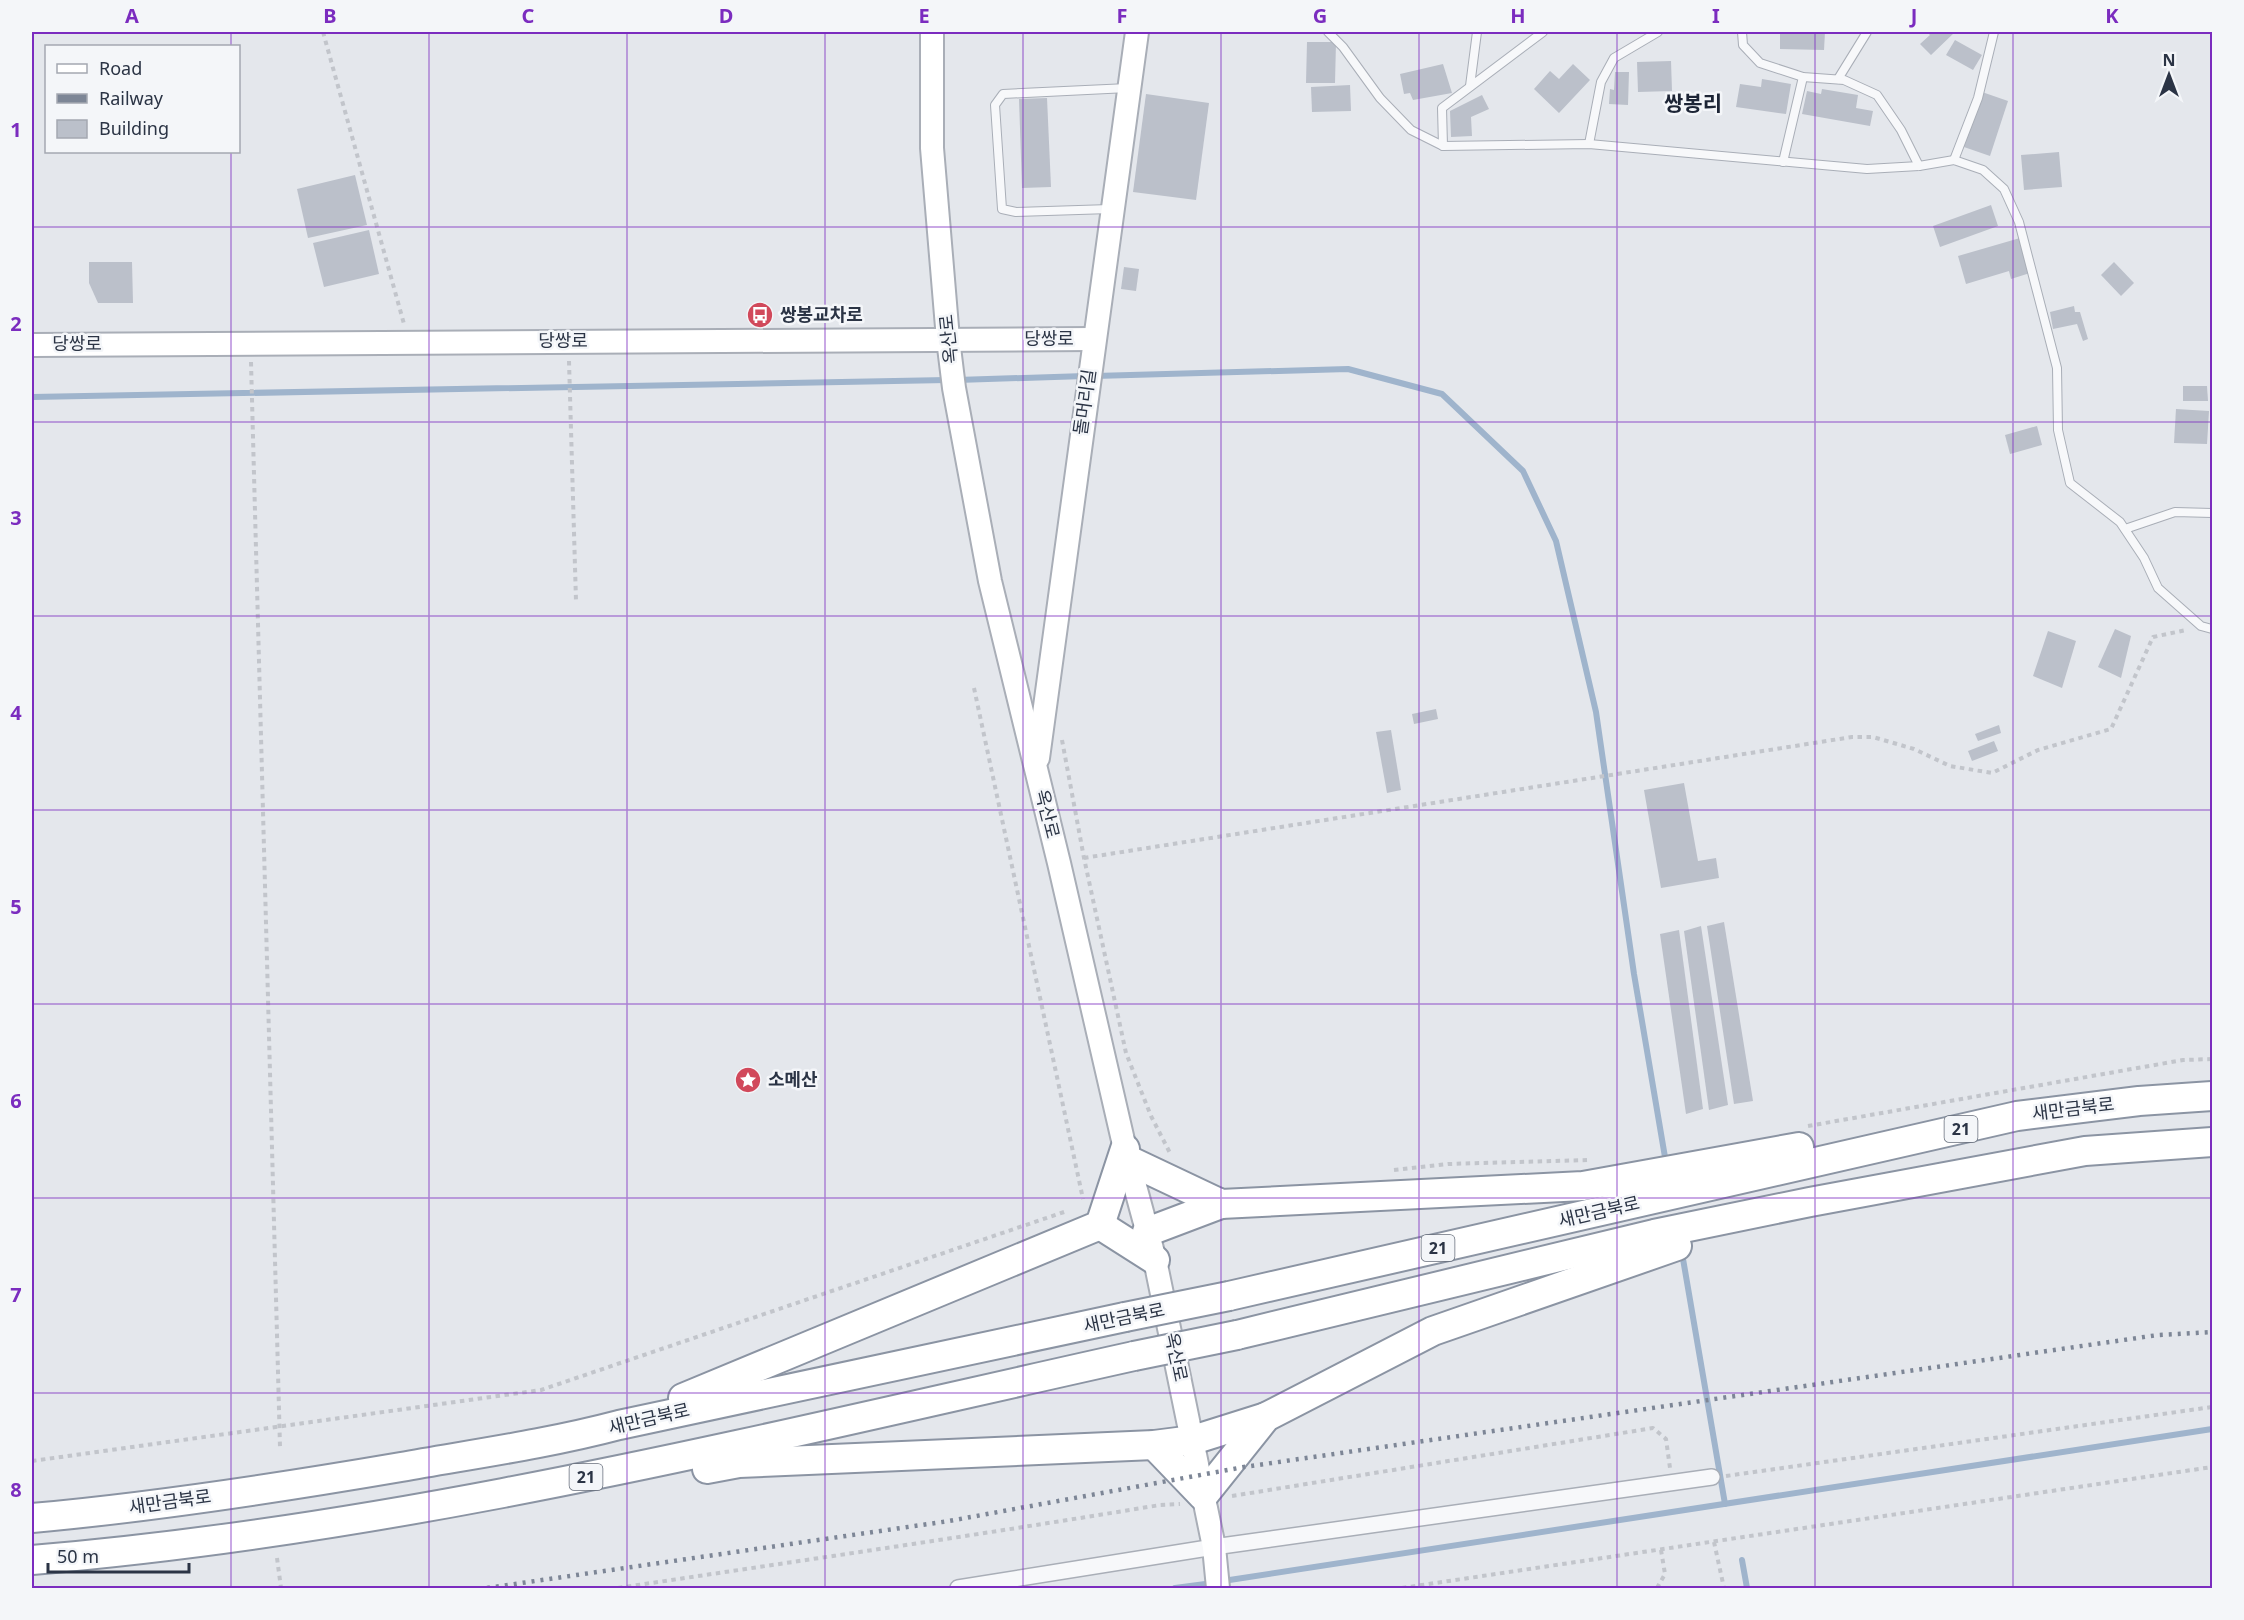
<svg xmlns="http://www.w3.org/2000/svg" width="2244" height="1620" font-family="'Noto Sans','Noto Sans KR',sans-serif">
	<style>
		.lines { fill: none; stroke-linecap: round; stroke-linejoin: round }
		.stream { stroke: #9fb4cc; stroke-width: 6 }
		.building { fill: #bbc0ca }
		.lane-casing { stroke: #a9aeb7; stroke-width: 10 }
		.street-casing { stroke: #a9aeb7; stroke-width: 18 }
		.secondary-casing { stroke: #a9aeb7; stroke-width: 26 }
		.highway-casing { stroke: #8b94a3; stroke-width: 32 }
		.path { stroke: #c2c5cb; stroke-width: 4; stroke-dasharray: 4.5 4.5; stroke-linecap: butt }
		.lane { stroke: #f7f8fa; stroke-width: 8 }
		.street { stroke: #f7f8fa; stroke-width: 15 }
		.secondary { stroke: #fff; stroke-width: 22 }
		.highway { stroke: #fff; stroke-width: 28 }
		.rail { stroke: #7d8696; stroke-width: 4.5; stroke-dasharray: 3 6; stroke-linecap: butt }
		.highway-bridge-casing { stroke: #8b94a3; stroke-width: 32; stroke-linecap: butt }
		.highway-bridge { stroke: #fff; stroke-width: 28 }
		.grid { fill: none; stroke: #7b2cbf; stroke-width: 1.5; stroke-opacity: 0.55 }
		.labels { text-anchor: middle; stroke-width: 5; stroke-linejoin: round; paint-order: stroke }
		.shield { fill: #f4f6f9; stroke: #676e7b; stroke-width: 1.5 }
		.shield-label { font-size: 16px; font-weight: bold; fill: #2b3445 }
		.poi-label { font-size: 18px; font-weight: bold; fill: #2b3445; stroke: #f4f6f9; text-anchor: start }
		.street-label { font-size: 18px; fill: #2b3445; stroke: #f4f6f9 }
		.quarter-label { font-size: 21px; font-weight: bold; fill: #1d2536; stroke: #f4f6f9 }
		.neatline { fill: none; stroke: #7b2cbf; stroke-width: 2 }
		.grid-label { font-size: 20px; text-anchor: middle; font-weight: bold; fill: #7b2cbf }
	</style>
	<rect width="100%" height="100%" fill="#e4e7ec"/>
	<g class="lines">
		<g class="stream">
			<path d="M1095,376L1348,369L1442,394L1523,471L1556,541L1596,712L1634,974L1666,1163"/>
			<path d="M957,380L1085,376"/>
			<path d="M32,397L947,380"/>
			<path d="M1682,1253L1725,1504"/>
			<path d="M1742,1560L1747,1588"/>
			<path d="M1223,1581L2212,1429"/>
			<path d="M1175,1588L1213,1583"/>
		</g>
	</g>
	<g class="building">
		<path d="M1780,32H1825L1824,50L1780,49Z"/>
		<path d="M1927,32H1955L1931,55L1920,44L1930,35Z"/>
		<path d="M1955,40L1982,55L1973,70L1946,55Z"/>
		<path d="M1307,42H1336L1335,83H1306Z"/>
		<path d="M1671,61L1672,91L1638,92L1637,62Z"/>
		<path d="M1443,64L1452,93L1413,100L1410,93L1404,94L1400,74Z"/>
		<path d="M1573,64L1590,80L1559,113L1534,89L1550,71L1559,79Z"/>
		<path d="M1615,72H1629L1628,105L1609,104L1610,89L1614,90Z"/>
		<path d="M1762,79L1791,84L1786,114L1736,107L1740,84L1761,87Z"/>
		<path d="M1350,85L1351,111L1312,112L1311,87Z"/>
		<path d="M1822,89L1858,95L1856,108L1873,111L1870,126L1802,114L1807,91L1821,94Z"/>
		<path d="M1982,92L2008,101L1990,156L1964,147Z"/>
		<path d="M1146,94L1209,103L1196,200L1133,192Z"/>
		<path d="M1482,95L1489,109L1471,117L1472,136L1451,137L1450,111Z"/>
		<path d="M1047,98L1051,187L1022,188L1019,99Z"/>
		<path d="M2059,152L2062,187L2024,190L2021,155Z"/>
		<path d="M355,175L367,225L308,238L297,189Z"/>
		<path d="M1991,205L1998,226L1940,247L1933,226Z"/>
		<path d="M369,230L379,274L324,287L313,243Z"/>
		<path d="M2020,238L2030,273L2011,279L2009,271L1966,284L1958,256Z"/>
		<path d="M89,262H132L133,303H98L89,283Z"/>
		<path d="M2114,262L2134,283L2121,296L2101,275Z"/>
		<path d="M1124,267L1139,269L1136,291L1121,289Z"/>
		<path d="M2074,306L2075,312H2080L2088,339L2083,341L2077,324L2053,329L2050,312Z"/>
		<path d="M2183,386H2207L2208,401H2183Z"/>
		<path d="M2176,409L2209,411L2207,444L2174,443Z"/>
		<path d="M2037,426L2042,445L2010,454L2005,435Z"/>
		<path d="M2115,629L2131,636L2121,678L2098,667Z"/>
		<path d="M2048,631L2076,641L2062,688L2033,676Z"/>
		<path d="M1436,709L1438,719L1414,724L1412,714Z"/>
		<path d="M1999,725L2001,733L1978,741L1975,734Z"/>
		<path d="M1391,730L1401,790L1387,793L1376,732Z"/>
		<path d="M1994,741L1998,751L1972,761L1968,751Z"/>
		<path d="M1684,783L1698,861L1716,858L1719,878L1661,888L1644,790Z"/>
		<path d="M1724,922L1753,1101L1734,1104L1707,926Z"/>
		<path d="M1701,926L1728,1105L1709,1110L1684,931Z"/>
		<path d="M1679,930L1703,1109L1686,1114L1660,934Z"/>
	</g>
	<g class="lines">
		<g class="lane-casing">
			<g id="lane">
				<path d="M1328,32L1343,47L1380,98L1411,130L1443,146L1589,144L1867,169L1919,166L1954,160L1983,170L2004,189L2019,222L2057,368L2058,430L2070,483L2120,522L2144,558L2158,588L2201,626L2212,629"/>
				<path d="M1742,32L1743,45L1760,63L1803,77L1844,80L1877,95L1901,130L1919,166"/>
				<path d="M1838,79L1867,32"/>
				<path d="M1470,86L1477,32"/>
				<path d="M1589,144L1601,82L1614,58L1658,32"/>
				<path d="M1443,146L1442,108L1543,32"/>
				<path d="M1954,160L1978,98L1994,32"/>
				<path d="M1783,162L1803,77"/>
				<path d="M1110,209L1016,212L1002,209L995,105L1003,94L1128,88"/>
				<path d="M2125,529L2175,512L2212,513"/>
			</g>
		</g>
		<g class="street-casing">
			<path id="street" d="M958,1588L1214,1547L1712,1477"/>
		</g>
		<g class="secondary-casing">
			<g id="secondary">
				<path d="M932,32V148L948,339L954,388L990,581L1059,863L1125,1149L1155,1260L1214,1547L1218,1588"/>
				<path d="M32,345L1094,339"/>
				<path d="M1038,758L1137,32"/>
			</g>
		</g>
		<g class="highway-casing">
			<g id="highway">
				<path d="M1128,1160L1221,1204L1583,1186L1799,1147"/>
				<path d="M1100,1225L1155,1260"/>
				<path d="M1147,1232L1221,1204"/>
				<path d="M1229,1296L2017,1116L2139,1101L2212,1096"/>
				<path d="M1237,1335L1654,1234L1810,1202L2085,1151L2212,1142"/>
				<path d="M683,1398L1100,1225L1125,1149"/>
				<path d="M1154,1445L1203,1496L1266,1417L1433,1331L1677,1246"/>
				<path d="M707,1469L739,1463L1154,1445L1193,1440L1266,1417"/>
				<path d="M32,1518C155,1507 278,1488 401,1467C474,1454 547,1444 619,1425L1125,1317"/>
				<path d="M32,1560C404,1529 769,1437 1134,1356"/>
			</g>
		</g>
		<g class="path">
			<path d="M323,32L404,324"/>
			<path d="M569,361L576,601"/>
			<path d="M251,362L280,1447"/>
			<path d="M974,688L1083,1199"/>
			<path d="M1062,740L1084,858L1126,1053L1151,1116L1171,1155"/>
			<path d="M1084,858L1852,737H1873L1914,749L1950,766L1992,773L2038,750L2111,729L2153,637L2186,630"/>
			<path d="M1808,1126L2183,1060L2212,1059"/>
			<path d="M1394,1170L1448,1164L1587,1160"/>
			<path d="M32,1461L541,1390L1067,1211"/>
			<path d="M1726,1476L2212,1407"/>
			<path d="M1232,1496L1653,1428L1666,1439L1670,1468"/>
			<path d="M1714,1542L1724,1588"/>
			<path d="M277,1558L281,1588"/>
			<path d="M618,1588C798,1561 979,1535 1160,1505L1180,1504"/>
			<path d="M1402,1588L2212,1467"/>
			<path d="M1657,1588L1665,1574L1661,1550"/>
		</g>
		<use href="#lane" class="lane"/>
		<use href="#street" class="street"/>
		<use href="#secondary" class="secondary"/>
		<use href="#highway" class="highway"/>
		<path class="rail" d="M487,1588L949,1521L1244,1467L2158,1335L2212,1332"/>
		<g class="highway-bridge-casing">
			<g id="highway-bridge">
				<path d="M1125,1317L1229,1296"/>
				<path d="M1134,1356L1237,1335"/>
			</g>
		</g>
		<use href="#highway-bridge" class="highway-bridge"/>
	</g>
	<path class="grid" d="M231,32V46M429,32V1588M627,32V1588M825,32V1588M1023,32V1588M1221,32V1588M1419,32V1588M1617,32V1588M1815,32V1588M2013,32V1588M231,152V1588M32,227H2212M32,422H2212M32,616H2212M32,810H2212M32,1004H2212M32,1198H2212M32,1393H2212"/>
	<defs>
		<g id="bus-disc" transform="scale(1.35)"><circle r="9.5" fill="#d1495b" stroke="#f4f6f9"/><path d="M-5-6H5V4H4V6H2V4H-2V6H-4V4H-5ZM-3.5-4V0h7V-4ZM-3.5 1.2v1.5H-2V1.2ZM2 1.2v1.5H3.5V1.2Z" fill="#fff"/></g>
		<g id="sight-disc" transform="scale(1.35)"><circle r="9.5" fill="#d1495b" stroke="#f4f6f9"/><path d="M0-6L1.8-2.2L6-1.7L2.9 1.2L3.7 5.4L0 3.3L-3.7 5.4L-2.9 1.2L-6-1.7L-1.8-2.2Z" fill="#fff"/></g>
	</defs>
	<g fill-rule="evenodd">
		<use href="#bus-disc" x="760" y="315"/>
		<use href="#sight-disc" x="748" y="1080"/>
	</g>
	<g class="labels">
		<g class="shield">
			<rect x="1944.5" y="1116" width="33" height="26" rx="4.5"/>
			<rect x="1421.5" y="1235" width="33" height="26" rx="4.5"/>
			<rect x="569.5" y="1464" width="33" height="26" rx="4.5"/>
		</g>
		<g class="shield-label">
			<text x="1961" y="1135">21</text>
			<text x="1438" y="1254">21</text>
			<text x="586" y="1483">21</text>
		</g>
		<g class="poi-label">
			<text x="780" y="321">쌍봉교차로</text>
			<text x="768" y="1086">소메산</text>
		</g>
		<g class="street-label">
			<text transform="translate(949 339) rotate(-96)" y="6">옥산로</text>
			<text x="1049" y="345">당쌍로</text>
			<text x="563" y="347">당쌍로</text>
			<text x="77" y="350">당쌍로</text>
			<text transform="translate(1085 402) rotate(-82)" y="6">돌머리길</text>
			<text transform="translate(1047 814) rotate(76)" y="6">옥산로</text>
			<text transform="translate(2073 1109) rotate(-7)" y="6">새만금북로</text>
			<text transform="translate(1599 1212) rotate(-13)" y="6">새만금북로</text>
			<text transform="translate(1124 1318) rotate(-12)" y="6">새만금북로</text>
			<text transform="translate(1176 1357) rotate(78)" y="6">옥산로</text>
			<text transform="translate(649 1419) rotate(-13)" y="6">새만금북로</text>
			<text transform="translate(170 1502) rotate(-8)" y="6">새만금북로</text>
		</g>
		<g class="quarter-label">
			<text x="1693" y="111">쌍봉리</text>
		</g>
	</g>
	<rect width="2244" height="1620" fill="none" stroke="#f4f6f9" stroke-width="66"/>
	<rect x="45" y="45" width="195" height="108" fill="#f4f6f9" stroke="#a4a8b1" stroke-width="1.5"/>
	<rect x="57" y="64" width="30" height="9" fill="#ffffff" stroke="#a4a8b1" stroke-width="1.5"/>
	<text x="99" y="75" font-size="18" fill="#2b3445">Road</text>
	<rect x="57" y="94" width="30" height="9" fill="#7d8696" stroke="#a4a8b1" stroke-width="1.5"/>
	<text x="99" y="105" font-size="18" fill="#2b3445">Railway</text>
	<rect x="57" y="120" width="30" height="18" fill="#bbc0ca" stroke="#a4a8b1" stroke-width="1.5"/>
	<text x="99" y="135" font-size="18" fill="#2b3445">Building</text>
	<g transform="translate(2169 75)" stroke="#f4f6f9" stroke-width="4.5" paint-order="stroke">
	<path d="M0-4.5L10 22L0 15L-10 22Z" fill="#2b3445"/>
	<text y="-9" font-size="16" font-weight="bold" text-anchor="middle" fill="#2b3445">N</text>
	</g>
	<path d="M48 1563v9h141v-9" fill="none" stroke="#2b3445" stroke-width="3"/>
	<text x="57" y="1563" font-size="18" fill="#2b3445" stroke="#f4f6f9" stroke-width="4.5" paint-order="stroke">50 m</text>
	<rect x="33" y="33" width="2178" height="1554" class="neatline"/>
	<g class="grid-label">
		<text x="132" y="23">A</text>
		<text x="330" y="23">B</text>
		<text x="528" y="23">C</text>
		<text x="726" y="23">D</text>
		<text x="924" y="23">E</text>
		<text x="1122" y="23">F</text>
		<text x="1320" y="23">G</text>
		<text x="1518" y="23">H</text>
		<text x="1716" y="23">I</text>
		<text x="1914" y="23">J</text>
		<text x="2112" y="23">K</text>
		<text x="16" y="137">1</text>
		<text x="16" y="331">2</text>
		<text x="16" y="525">3</text>
		<text x="16" y="720">4</text>
		<text x="16" y="914">5</text>
		<text x="16" y="1108">6</text>
		<text x="16" y="1302">7</text>
		<text x="16" y="1497">8</text>
	</g>
</svg>
